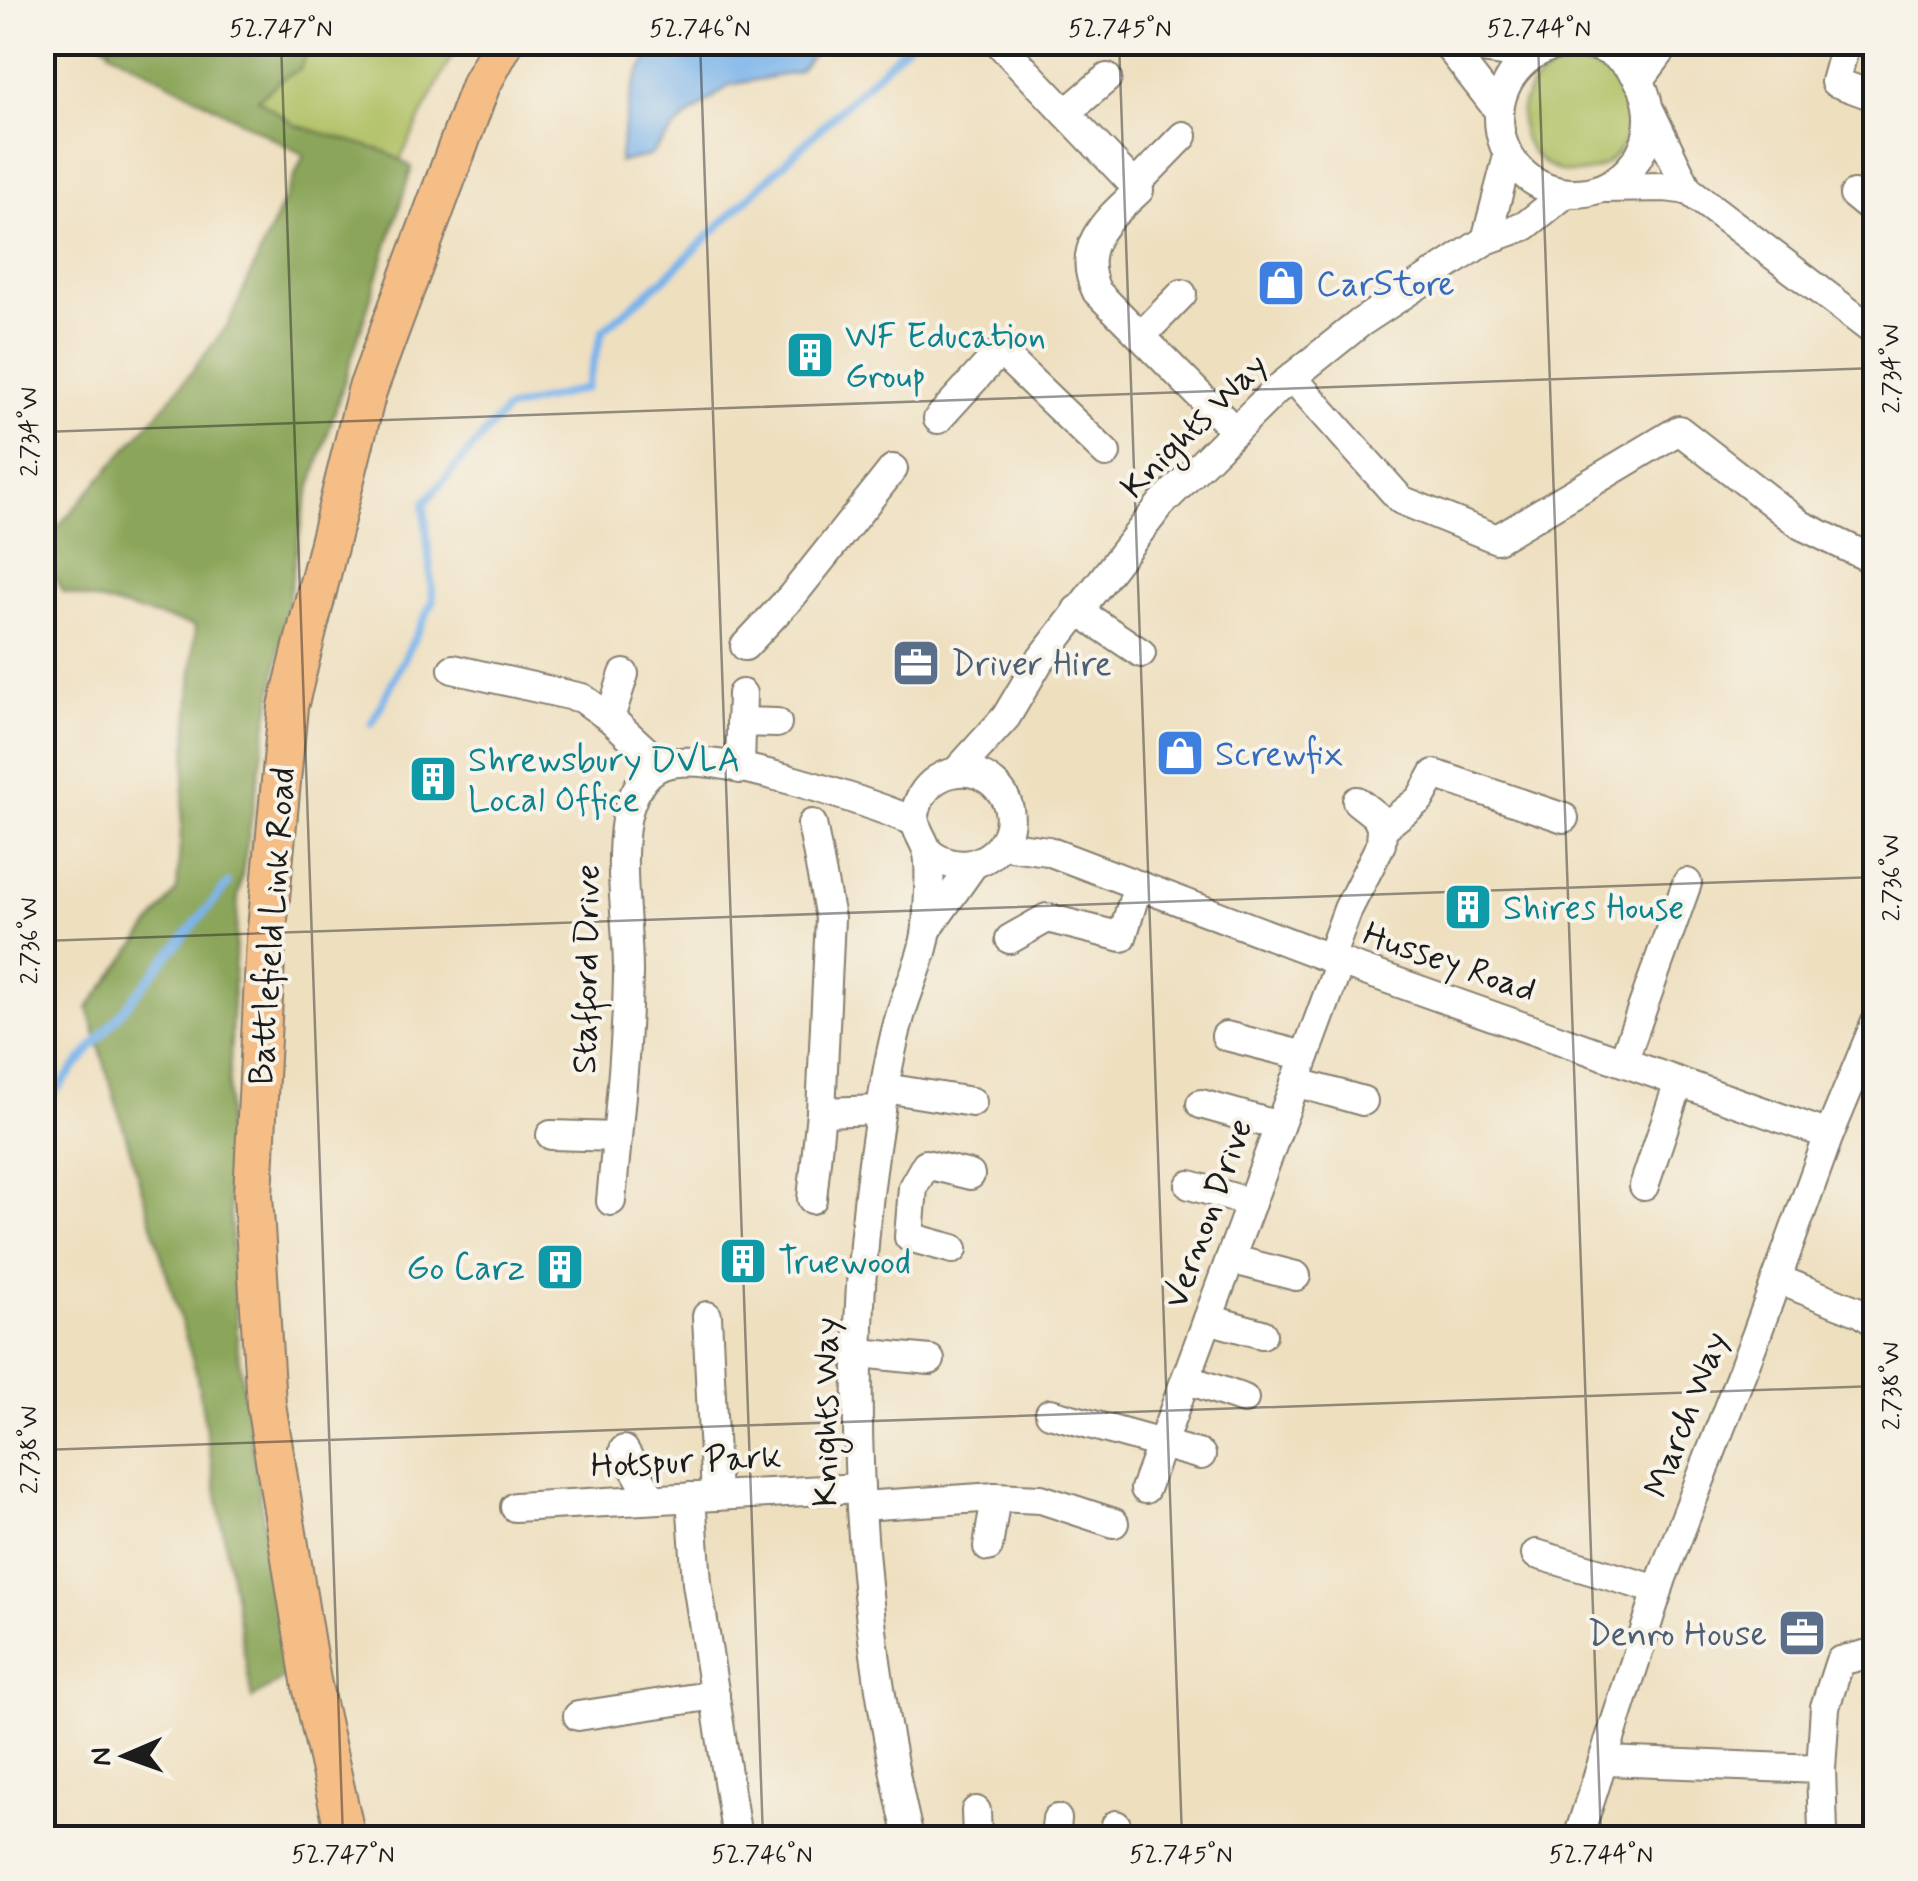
<svg xmlns="http://www.w3.org/2000/svg" width="1918" height="1881" font-family="Mynerve,sans-serif">
	<style>
		.green { fill: #afc064; stroke: #666e40; stroke-width: 2.5 }
		.forest { fill: #8ba65a; stroke: #54613b; stroke-width: 2.5 }
		.water { fill: #7ab4eb; stroke: #4b6884; stroke-width: 2.5 }
		.lines { fill: none; stroke-linecap: round; stroke-linejoin: round }
		.stream { stroke: #7ab4eb; stroke-width: 8 }
		.minor-casing { stroke: #857e6e; stroke-width: 32 }
		.major-casing { stroke: #857e6e; stroke-width: 42 }
		.minor { stroke: #fff; stroke-width: 28 }
		.major { stroke: #f6be87; stroke-width: 38 }
		.ticks { fill: none; stroke: #1c1c1c; stroke-width: 2.5; stroke-opacity: 0.45 }
		.labels { text-anchor: middle; stroke-width: 8; stroke-linejoin: round; paint-order: stroke }
		.shop-label { font-size: 35px; fill: #366cbe; stroke: #f7f3e8; text-anchor: start }
		.culture-label { font-size: 35px; fill: #0d838f; stroke: #f7f3e8; text-anchor: start }
		.street-label { font-size: 35px; fill: #1c1c1c; stroke: #f7f3e8 }
		.service-label { font-size: 35px; fill: #4e5e75; stroke: #f7f3e8; text-anchor: start }
		.neatline { fill: none; stroke: #1c1c1c; stroke-width: 4 }
		.ticks-label { font-size: 25px; text-anchor: middle; fill: #1c1c1c }
	</style>
	<rect width="100%" height="100%" fill="#f7f3e8"/>
	<filter id="ink" filterUnits="userSpaceOnUse"><feTurbulence type="fractalNoise" baseFrequency=".01" numOctaves="2"/><feDisplacementMap in="SourceGraphic" scale="20" xChannelSelector="R" yChannelSelector="G"/><feConvolveMatrix kernelMatrix="1 2 1 2 8 2 1 2 1" color-interpolation-filters="sRGB"/></filter>
	<filter id="wash" filterUnits="userSpaceOnUse"><feTurbulence type="fractalNoise" baseFrequency=".0048" numOctaves="4" result="noise"/><feDisplacementMap in="SourceGraphic" scale="40" xChannelSelector="R" yChannelSelector="G"/><feGaussianBlur stdDeviation="2.25" result="paint"/><feColorMatrix in="noise" values="0 0 0 0 0 0 0 0 0 0 0 0 0 0 0 0 0 1.4 0 .05"/><feComposite in="paint" operator="in"/></filter>
	<g filter="url(#wash)">
		<rect width="100%" height="100%" fill="#eedfbf"/>
		<g class="green">
			<path d="M101,43H458L400,160L389,190L305,154Z"/>
			<circle cx="1575" cy="119" r="54"/>
		</g>
		<path class="forest" d="M110,43H311L300,69L283,78L258,99L295,125L384,151L412,167L303,512L238,898L226,1143L238,1351L287,1677L252,1699L196,1372L88,1008L177,890L195,626L63,592L44,559L53,553L48,538L168,402L228,325L304,155L109,50Z"/>
		<path class="water" d="M668,42H822V43L798,72L730,85L685,119L649,156L619,162C625,126 629,59 668,42Z"/>
		<g class="lines">
			<g class="stream">
				<path d="M372,723L433,601L424,503L506,410L586,388L603,330L664,279L910,42"/>
				<path d="M42,1107L228,884"/>
			</g>
		</g>
	</g>
	<g filter="url(#ink)">
		<g class="lines">
			<g class="minor-casing">
				<g id="minor">
					<path d="M1445,42L1498,110"/>
					<path d="M1846,42L1835,82L1876,97"/>
					<circle cx="1574" cy="118" r="75"/>
					<path d="M1447,44L1530,56"/>
					<path d="M1002,46L1139,190C1108,219 1074,246 1097,292L1235,431"/>
					<path d="M1639,81L1668,42"/>
					<path d="M1650,111L1688,190L1876,333"/>
					<path d="M1066,113L1107,78"/>
					<path d="M1135,185L1183,136"/>
					<path d="M1605,188L1665,187L1688,190"/>
					<path d="M1854,195L1876,213"/>
					<path d="M1486,240L1508,156"/>
					<path d="M1141,336L1182,294"/>
					<path d="M1292,377L1401,500L1497,539L1679,430L1801,525L1876,561"/>
					<path d="M938,419L1000,351L1106,453"/>
					<path d="M1077,610L1141,653"/>
					<path d="M745,646L792,596L893,469"/>
					<path d="M453,669L582,698L610,718L661,765"/>
					<path d="M610,718L624,674"/>
					<path d="M741,722L777,723"/>
					<path d="M740,769L742,694"/>
					<path d="M957,771L1006,717L1038,663L1161,504L1275,391L1360,323L1486,240L1525,226L1565,194"/>
					<path d="M812,824L830,918L821,1112L881,1110"/>
					<path d="M1382,829L1420,799L1434,774L1564,818"/>
					<path d="M1002,845L1048,851L1340,962L1829,1135"/>
					<path d="M927,930L973,865"/>
					<path d="M1010,939L1047,918L1122,937L1138,885"/>
					<path d="M1330,958L1348,909L1381,844L1382,829L1376,816L1357,801"/>
					<path d="M1226,1036L1305,1056"/>
					<path d="M1623,1062L1687,883"/>
					<path d="M1295,1082L1363,1101"/>
					<path d="M885,1088L972,1102"/>
					<path d="M1201,1104L1279,1126"/>
					<path d="M551,1135L617,1137"/>
					<path d="M1190,1185L1251,1203"/>
					<path d="M1644,1186L1679,1082"/>
					<path d="M812,1199L821,1112"/>
					<path d="M611,1201C618,1125 627,1049 628,972C628,923 618,869 626,820C630,799 642,772 663,765C713,748 863,801 914,821"/>
					<path d="M953,1249L909,1237L913,1187L926,1164L970,1175"/>
					<path d="M1230,1259L1296,1276"/>
					<path d="M1777,1279L1862,1313L1876,1323"/>
					<path d="M707,1316L716,1496"/>
					<path d="M1208,1319L1262,1334"/>
					<path d="M860,1353L930,1360"/>
					<path d="M1186,1379L1244,1399"/>
					<path d="M1050,1413L1201,1455"/>
					<path d="M624,1450L652,1499"/>
					<path d="M1145,1489L1340,962"/>
					<path d="M691,1497L697,1583L737,1838"/>
					<path d="M861,1506L996,1497L1041,1499L1114,1523"/>
					<path d="M515,1507L860,1488"/>
					<path d="M988,1547L996,1497"/>
					<path d="M1536,1554L1658,1590"/>
					<path d="M578,1716L715,1695"/>
					<path d="M1605,1761L1821,1769L1825,1707L1840,1661L1876,1652"/>
					<path d="M1821,1769L1823,1832"/>
					<path d="M976,1811L977,1838"/>
					<path d="M1116,1825L1118,1838"/>
					<path d="M909,1838C854,1605 841,1346 881,1109C886,1077 892,1043 901,1013C909,985 925,954 927,926C928,909 932,865 927,850C920,831 909,824 919,801C932,771 969,762 994,784C1039,826 979,893 928,852"/>
					<path d="M1055,1838L1057,1819"/>
					<path d="M1219,1838H1221"/>
					<path d="M1578,1838L1662,1578L1756,1336L1829,1135L1876,1022"/>
				</g>
			</g>
			<g class="major-casing">
				<path id="major" d="M346,1838L311,1681L266,1404L253,1195L266,940L288,707L367,391L481,84L504,42"/>
			</g>
			<use href="#minor" class="minor"/>
			<use href="#major" class="major"/>
		</g>
	</g>
	<path class="ticks" d="M281,42L343,1838M700,42L763,1838M1119,42L1182,1838M1538,42L1601,1838M42,432L1876,368M42,941L1876,877M42,1450L1876,1386"/>
	<defs>
		<g id="shop-square" transform="scale(2.5)"><rect x="-9" y="-9" width="18" height="18" rx="4" fill="#3f7fe0" stroke="#f7f3e8"/><path d="M-5-2.5h2.3a2.7 3.5 0 0 1 5.4 0H5L5.5 6h-11ZM-1.5-2.5h3a1.5 2.3 0 0 0-3 0Z" fill="#fff"/></g>
		<g id="building-square" transform="scale(2.5)"><rect x="-9" y="-9" width="18" height="18" rx="4" fill="#0f9aa8" stroke="#f7f3e8"/><path d="M-4-6H4V6H1V3H-1V6H-4ZM-2.5-4.3h1.7v1.8h-1.7ZM.8-4.3h1.7v1.8H.8ZM-2.5-1h1.7V.8h-1.7ZM.8-1h1.7V.8H.8Z" fill="#fff"/></g>
		<g id="office-square" transform="scale(2.5)"><rect x="-9" y="-9" width="18" height="18" rx="4" fill="#5c6f8a" stroke="#f7f3e8"/><path d="M-6-3h4V-5.5h4V-3h4V5H-6ZM-1-4.5V-3h2v-1.5ZM-6 0V1H6V0Z" fill="#fff"/></g>
	</defs>
	<g fill-rule="evenodd">
		<use href="#shop-square" x="1281" y="283"/>
		<use href="#building-square" x="810" y="355"/>
		<use href="#office-square" x="916" y="663"/>
		<use href="#shop-square" x="1180" y="753"/>
		<use href="#building-square" x="433" y="779"/>
		<use href="#building-square" x="1468" y="907"/>
		<use href="#building-square" x="743" y="1261"/>
		<use href="#building-square" x="560" y="1267"/>
		<use href="#office-square" x="1802" y="1633"/>
	</g>
	<g class="labels">
		<g class="shop-label">
			<text x="1316" y="295">CarStore</text>
			<text x="1215" y="765">Screwfix</text>
		</g>
		<g class="culture-label">
			<text x="845" y="347">WF Education<tspan x="845" dy="40">Group</tspan></text>
			<text x="468" y="771">Shrewsbury DVLA<tspan x="468" dy="40">Local Office</tspan></text>
			<text x="1503" y="919">Shires House</text>
			<text x="778" y="1273">Truewood</text>
			<text x="525" y="1279" text-anchor="end">Go Carz</text>
		</g>
		<g class="street-label">
			<text transform="translate(1193 425) rotate(-45)" y="12">Knights Way</text>
			<text transform="translate(271 926) rotate(-86)" y="12">Battlefield Link Road</text>
			<text transform="translate(1450 961) rotate(19)" y="12">Hussey Road</text>
			<text transform="translate(585 969) rotate(-89)" y="12">Stafford Drive</text>
			<text transform="translate(1207 1213) rotate(-70)" y="12">Vernon Drive</text>
			<text transform="translate(825 1412) rotate(-90)" y="12">Knights Way</text>
			<text transform="translate(1685 1414) rotate(-69)" y="12">March Way</text>
			<text transform="translate(686 1460) rotate(-3)" y="12">Hotspur Park</text>
		</g>
		<g class="service-label">
			<text x="951" y="675">Driver Hire</text>
			<text x="1767" y="1645" text-anchor="end">Denro House</text>
		</g>
	</g>
	<rect width="1918" height="1881" fill="none" stroke="#f7f3e8" stroke-width="110"/>
	<g transform="translate(125 1756) rotate(268)" stroke="#f7f3e8" stroke-width="8" paint-order="stroke">
	<path d="M0-8L18 38L0 25L-18 38Z" fill="#1c1c1c"/>
	<text y="-15" font-size="28" font-weight="bold" text-anchor="middle" fill="#1c1c1c">N</text>
	</g>
	<rect x="55" y="55" width="1808" height="1771" class="neatline"/>
	<g class="ticks-label">
		<text x="281" y="36">52.747°N</text>
		<text x="700" y="36">52.746°N</text>
		<text x="1120" y="36">52.745°N</text>
		<text x="1539" y="36">52.744°N</text>
		<text transform="translate(1890 369) rotate(-90)" y="9">2.734°W</text>
		<text transform="translate(28 432) rotate(-90)" y="9">2.734°W</text>
		<text transform="translate(1890 878) rotate(-90)" y="9">2.736°W</text>
		<text transform="translate(28 941) rotate(-90)" y="9">2.736°W</text>
		<text transform="translate(1890 1386) rotate(-90)" y="9">2.738°W</text>
		<text transform="translate(28 1450) rotate(-90)" y="9">2.738°W</text>
		<text x="343" y="1862">52.747°N</text>
		<text x="762" y="1862">52.746°N</text>
		<text x="1181" y="1862">52.745°N</text>
		<text x="1601" y="1862">52.744°N</text>
	</g>
</svg>
